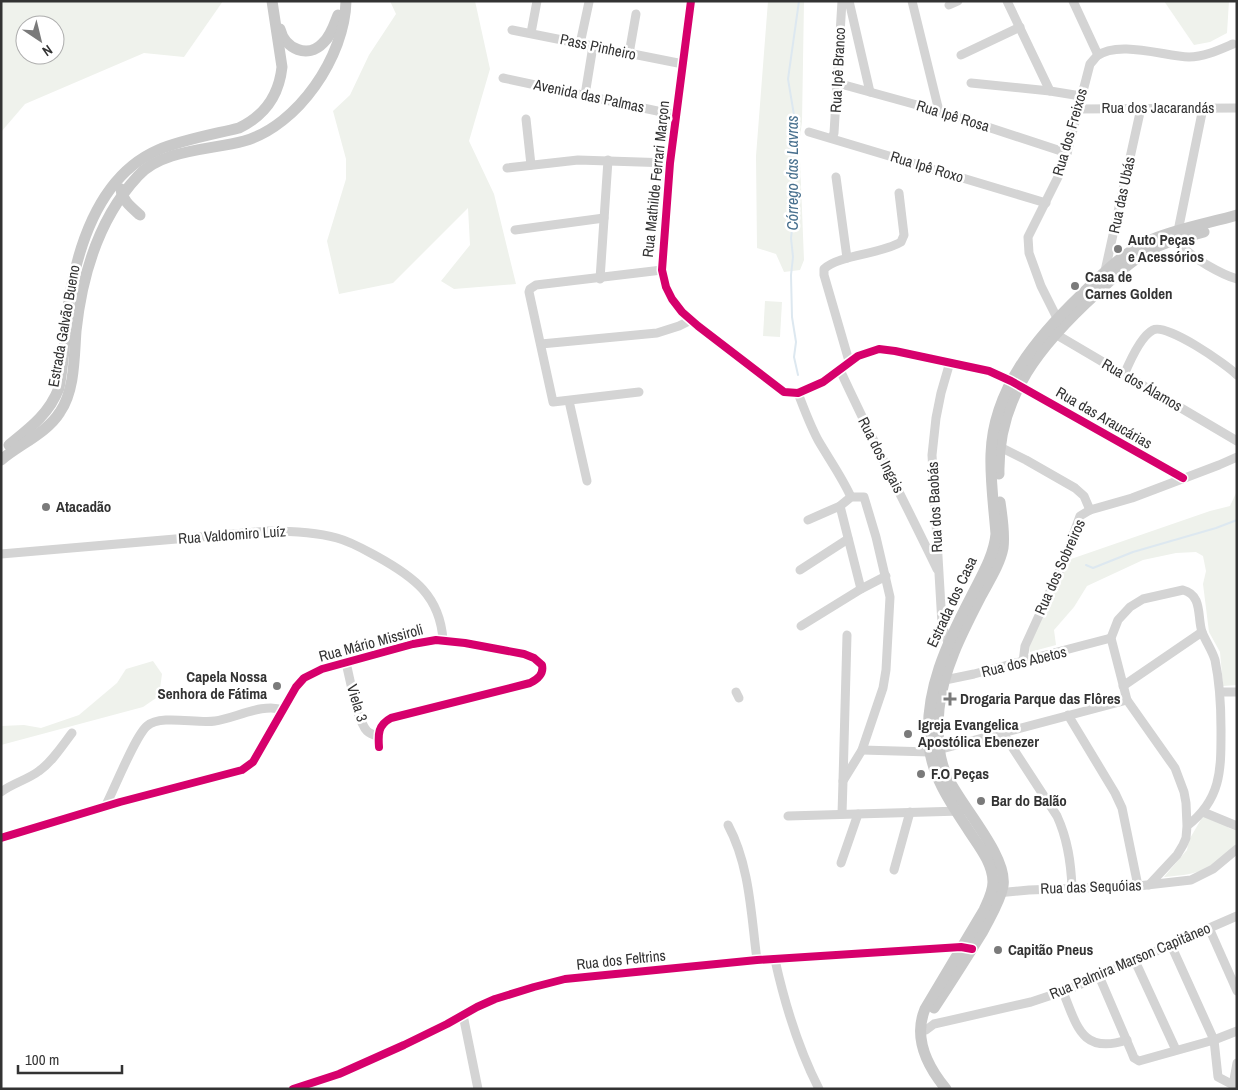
<svg xmlns="http://www.w3.org/2000/svg" width="1238" height="1090" font-family="'Archivo Narrow',sans-serif">
	<style>
		.green { fill: #eff2ec; fill-rule: evenodd }
		.lines { fill: none; stroke-linecap: round; stroke-linejoin: round }
		.stream { stroke: #dde8f0; stroke-width: 2 }
		.minor { stroke: #d4d4d4; stroke-width: 9 }
		.major { stroke: #c9c9c9; stroke-width: 11 }
		.cycleway-casing { stroke: #fff; stroke-width: 11 }
		.cycleway { stroke: #d6006c; stroke-width: 8 }
		.poi-dot { fill: #7a7a7a; stroke: #fff; stroke-width: 2 }
		.labels { text-anchor: middle; stroke-width: 5; stroke-linejoin: round; paint-order: stroke }
		.street-label { font-size: 15px; fill: #333; stroke: #fff }
		.poi-label { font-size: 15px; font-weight: bold; fill: #333; stroke: #fff; text-anchor: start }
		.water-label { font-size: 16px; font-style: italic; fill: #48708e; stroke: #fff }
	</style>
	<rect width="100%" height="100%" fill="#fff"/>
	<g class="green">
		<path d="M1,1H223L184,57L144,53L25,104L1,132ZM25,25H55V55H25Z"/>
		<path d="M390,1H475L490,69L469,141L494,194L516,284L454,289L441,281L470,245L468,208L393,283L339,294L327,241L346,179V159L333,111L350,95L369,55L396,14Z"/>
		<path d="M768,1H804L802,122L797,159L800,161L804,260L800,270L784,272L776,254L757,248L756,156Z"/>
		<path d="M1164,1H1229L1227,33L1210,42L1194,45Z"/>
		<path d="M765,301L782,302L780,337L763,336Z"/>
		<path d="M1237,491V685L1223,686L1220,652L1209,632L1203,584L1206,571L1203,556L1196,552L1176,553L1143,560L1087,586L1074,607L1054,630L1056,645L1030,652L1029,647L1051,597L1071,559L1210,511L1230,506Z"/>
		<path d="M153,661L162,674L159,696L143,707L1,745V726L24,725L41,728L79,715L117,683L126,669Z"/>
		<path d="M1203,816L1220,821L1229,828L1237,831V844C1213,871 1199,874 1164,877L1187,850L1189,840Z"/>
	</g>
	<g class="lines">
		<g class="stream">
			<path d="M798,375L794,357L796,342L792,317L791,275L793,257L791,238L793,221L791,204L794,165L790,154L789,141L795,121L788,79L799,1"/>
			<path d="M1086,565L1093,568L1133,552L1216,528L1237,520"/>
		</g>
		<g class="minor">
			<path d="M691,1L670,163L662,270L666,287L672,299L682,312L698,326L784,392L798,393L823,382L858,356L879,349L895,351L989,371L1011,381L1183,478"/>
			<path d="M849,1L870,92"/>
			<path d="M912,1L939,111"/>
			<path d="M1007,1L1050,91"/>
			<path d="M1073,1L1098,55"/>
			<path d="M949,5L958,1"/>
			<path d="M512,30L683,64"/>
			<path d="M531,33L537,1"/>
			<path d="M580,44L589,2"/>
			<path d="M629,54L636,14"/>
			<path d="M961,55L1020,27"/>
			<path d="M503,78L676,115"/>
			<path d="M837,83L939,111L1067,153"/>
			<path d="M971,83L1050,91L1081,96"/>
			<path d="M585,95L593,46"/>
			<path d="M1203,108L1178,231C1179,236 1180,241 1183,246C1191,258 1223,275 1237,279"/>
			<path d="M1078,109L1237,108"/>
			<path d="M526,119L531,165"/>
			<path d="M809,132L1046,203"/>
			<path d="M832,138L834,133L842,1"/>
			<path d="M507,168L578,160L670,163"/>
			<path d="M836,177L847,258"/>
			<path d="M515,230L604,218"/>
			<path d="M1107,274L1105,271L1141,108"/>
			<path d="M600,279L608,160"/>
			<path d="M1060,324L1041,286L1029,253L1028,237L1059,175L1067,153L1090,64C1092,62 1095,58 1097,56C1118,40 1164,56 1189,57C1204,57 1219,50 1233,44"/>
			<path d="M1052,332L1237,441"/>
			<path d="M541,344L657,333L679,326L691,320"/>
			<path d="M849,361L824,275V269C838,255 882,254 901,242L904,235L899,193"/>
			<path d="M950,362L941,393L936,418L932,455L942,624L948,643L951,645"/>
			<path d="M840,370C871,437 905,503 937,569"/>
			<path d="M1124,375C1129,363 1141,336 1153,330C1167,323 1226,364 1237,375"/>
			<path d="M639,392L553,402L529,292L530,289L536,285L662,270"/>
			<path d="M798,393C804,409 810,425 818,440C829,459 842,477 851,497"/>
			<path d="M569,401L587,481"/>
			<path d="M996,445L1026,460L1075,488L1084,496L1090,510"/>
			<path d="M840,506L861,589"/>
			<path d="M808,520L840,506L851,497H864L876,537L890,597L886,670L883,688L862,750L843,781L842,814"/>
			<path d="M1,554L269,531C292,531 315,532 337,538C352,542 365,550 378,557C414,577 440,596 443,640"/>
			<path d="M800,570L848,539"/>
			<path d="M801,626L861,589L886,576"/>
			<path d="M1023,662L1025,646L1063,563L1080,516L1090,510L1132,498L1219,465L1237,457"/>
			<path d="M346,663C350,678 357,721 367,731C370,734 374,735 378,736"/>
			<path d="M939,678L945,680L974,674L1111,638"/>
			<path d="M1123,686L1202,632"/>
			<path d="M736,692L739,698"/>
			<path d="M1221,692H1237"/>
			<path d="M1068,715L1115,793L1122,808L1138,886"/>
			<path d="M1003,733L1057,816C1068,840 1071,863 1072,888"/>
			<path d="M862,750L930,752L1127,700"/>
			<path d="M843,781L847,635"/>
			<path d="M1,792C13,783 27,780 39,771C52,762 62,746 72,733"/>
			<path d="M105,807C114,790 135,736 147,726C161,714 197,724 215,721C233,719 265,702 282,710"/>
			<path d="M1203,812L1237,826"/>
			<path d="M788,816L961,811"/>
			<path d="M728,825C750,866 751,915 757,960"/>
			<path d="M1,838L120,802L242,770L253,762L296,687L304,678L322,669L413,644L436,640L465,643L524,654L534,658L542,665C544,674 538,679 530,683L391,718C378,725 378,734 379,747"/>
			<path d="M841,863L858,814"/>
			<path d="M894,870L910,812"/>
			<path d="M1149,885L1177,855L1183,845L1186,838L1187,826L1186,803L1184,792L1175,768L1127,700L1111,638L1118,620L1130,607L1143,599L1183,590C1203,595 1197,617 1202,632C1206,642 1212,650 1215,660C1220,684 1221,705 1221,729C1221,769 1222,799 1187,826"/>
			<path d="M997,893L1029,890L1138,886L1191,880L1213,869L1237,849"/>
			<path d="M1209,928L1237,991"/>
			<path d="M1171,945L1214,1040L1218,1077L1237,1087"/>
			<path d="M775,960C785,1005 798,1048 819,1089"/>
			<path d="M1135,961L1176,1050"/>
			<path d="M1099,976L1132,1053L1134,1058L1139,1061L1214,1040L1237,1031"/>
			<path d="M1063,992C1077,1025 1081,1055 1127,1040"/>
			<path d="M463,1015L478,1089"/>
			<path d="M926,1030L934,1024L1031,1002L1067,990L1237,916"/>
			<path d="M1233,1085L1237,1063"/>
			<path d="M293,1089L339,1074L404,1045L447,1024L477,1007L495,999L534,987L565,979L757,960L961,947L967,948"/>
		</g>
		<g class="major">
			<path d="M280,29C285,49 308,59 323,43C331,36 334,25 338,15"/>
			<path d="M121,189C122,200 131,207 140,215"/>
			<path d="M9,445C30,428 49,414 59,388C65,357 65,325 70,294C80,239 103,174 158,150C181,140 215,134 239,128C264,116 279,95 282,67L272,1"/>
			<path d="M1,460C20,444 47,433 60,412C75,390 74,357 76,331C82,275 99,218 138,176C162,149 212,150 244,141C298,126 345,56 346,1"/>
			<path d="M999,474C997,396 1042,343 1097,293C1113,278 1128,263 1147,252C1164,242 1185,237 1204,232"/>
			<path d="M934,1008C951,982 967,957 983,931C990,917 1000,902 1003,886C1008,856 960,805 947,776C937,756 937,732 939,709C943,669 963,631 981,596C989,581 1000,564 1003,548C1005,533 1002,517 1000,502"/>
			<path d="M946,1089C927,1066 913,1038 925,1009L984,910C988,901 993,892 993,882C993,863 978,845 969,831C952,805 932,777 929,745C924,691 947,643 971,597C981,577 994,556 996,534C994,508 990,480 991,454C993,389 1037,337 1082,294C1103,273 1125,251 1153,239C1180,228 1209,223 1237,215"/>
		</g>
		<g class="cycleway-casing">
			<g id="cycleway">
				<path d="M691,1L670,163L662,270L666,287L672,299L682,312L698,326L784,392L798,393L823,382L858,356L879,349L895,351L989,371L1011,381L1183,478"/>
				<path d="M1,838L120,802L242,770L253,762L296,687L304,678L322,669L413,644L436,640L465,643L524,654L534,658L542,665C544,674 538,679 530,683L391,718C378,725 378,734 379,747"/>
				<path d="M293,1089L339,1074L404,1045L447,1024L477,1007L495,999L534,987L565,979L757,960L961,947L972,949"/>
			</g>
		</g>
		<use href="#cycleway" class="cycleway"/>
	</g>
	<g class="poi-dot">
		<circle cx="1118" cy="249" r="5"/>
		<circle cx="1075" cy="286" r="5"/>
		<circle cx="46" cy="507" r="5"/>
		<circle cx="277" cy="686" r="5"/>
		<path d="M947.5 691.5h5v5h5v5h-5v5h-5v-5h-5v-5h5z"/>
		<circle cx="908" cy="734" r="5"/>
		<circle cx="921" cy="774" r="5"/>
		<circle cx="981" cy="801" r="5"/>
		<circle cx="998" cy="950" r="5"/>
	</g>
	<g class="labels">
		<g class="street-label">
			<text transform="translate(598 47) rotate(12)" y="5">Pass Pinheiro</text>
			<text transform="translate(838 70) rotate(-87)" y="5">Rua Ipê Branco</text>
			<text transform="translate(589 96) rotate(12)" y="5">Avenida das Palmas</text>
			<text x="1158" y="113">Rua dos Jacarandás</text>
			<text transform="translate(953 116) rotate(17)" y="5">Rua Ipê Rosa</text>
			<text transform="translate(1070 132) rotate(-74)" y="5">Rua dos Freixos</text>
			<text transform="translate(927 167) rotate(17)" y="5">Rua Ipê Roxo</text>
			<text transform="translate(656 179) rotate(-84)" y="5">Rua Mathilde Ferrari Marçon</text>
			<text transform="translate(1122 195) rotate(-78)" y="5">Rua das Ubás</text>
			<text transform="translate(64 326) rotate(-80)" y="5">Estrada Galvão Bueno</text>
			<text transform="translate(1142 385) rotate(30)" y="5">Rua dos Álamos</text>
			<text transform="translate(1104 418) rotate(30)" y="5">Rua das Araucárias</text>
			<text transform="translate(881 455) rotate(63)" y="5">Rua dos Ingais</text>
			<text transform="translate(935 507) rotate(-93)" y="5">Rua dos Baobás</text>
			<text transform="translate(232 535) rotate(-4)" y="5">Rua Valdomiro Luíz</text>
			<text transform="translate(1060 567) rotate(-66)" y="5">Rua dos Sobreiros</text>
			<text transform="translate(952 602) rotate(-65)" y="5">Estrada dos Casa</text>
			<text transform="translate(371 643) rotate(-15)" y="5">Rua Mário Missiroli</text>
			<text transform="translate(1024 662) rotate(-14)" y="5">Rua dos Abetos</text>
			<text transform="translate(357 703) rotate(73)" y="5">Viela 3</text>
			<text transform="translate(1091 887) rotate(-2)" y="5">Rua das Sequóias</text>
			<text transform="translate(621 960) rotate(-6)" y="5">Rua dos Feltrins</text>
			<text transform="translate(1130 961) rotate(-23)" y="5">Rua Palmira Marson Capitâneo</text>
		</g>
		<g class="poi-label">
			<text x="1128" y="245">Auto Peças<tspan x="1128" dy="17">e Acessórios</tspan></text>
			<text x="1085" y="282">Casa de<tspan x="1085" dy="17">Carnes Golden</tspan></text>
			<text x="56" y="512">Atacadão</text>
			<text x="267" y="682" text-anchor="end">Capela Nossa<tspan x="267" dy="17">Senhora de Fátima</tspan></text>
			<text x="960" y="704">Drogaria Parque das Flôres</text>
			<text x="918" y="730">Igreja Evangelica<tspan x="918" dy="17">Apostólica Ebenezer</tspan></text>
			<text x="931" y="779">F.O Peças</text>
			<text x="991" y="806">Bar do Balão</text>
			<text x="1008" y="955">Capitão Pneus</text>
		</g>
		<g class="water-label">
			<text transform="translate(792 173) rotate(-90)" y="6">Córrego das Lavras</text>
		</g>
	</g>
	<rect width="1238" height="1090" fill="none" stroke="#333333" stroke-width="5"/>
	<g transform="translate(40 40) rotate(145)"><circle r="24" fill="#ffffff" stroke="#adadad"/>
	<path d="M0-4L9 19L0 12L-9 19Z" fill="#7a7a7a"/>
	<text y="-8" font-size="14" font-weight="bold" text-anchor="middle" fill="#333333">N</text>
	</g>
	<path d="M18 1065v8h104v-8" fill="none" stroke="#333333" stroke-width="2.5"/>
	<text x="25" y="1065" font-size="15" fill="#333333" stroke="#ffffff" stroke-width="4" paint-order="stroke">100 m</text>
</svg>
